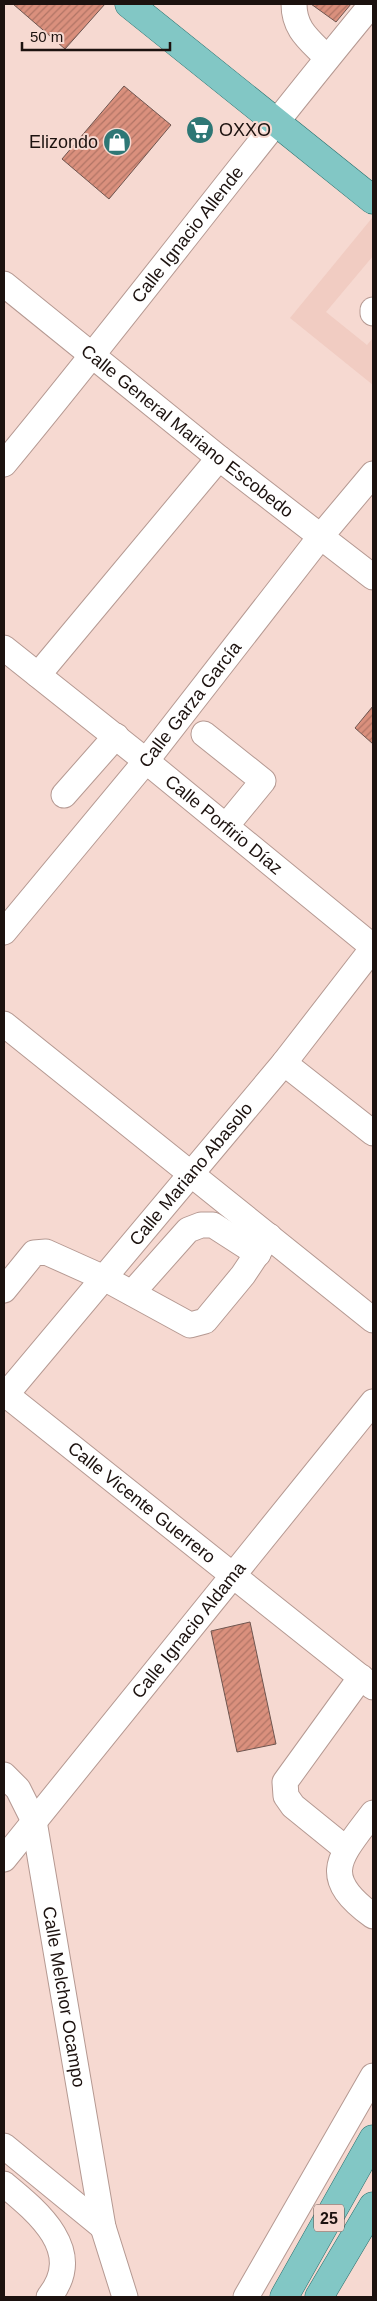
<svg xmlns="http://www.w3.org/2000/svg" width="377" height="2301" font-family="Arial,sans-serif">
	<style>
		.built { fill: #f1ccc2 }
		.building { fill: url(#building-hatch); stroke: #6f5650 }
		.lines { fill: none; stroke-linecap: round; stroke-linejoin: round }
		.minor-casing { stroke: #b59992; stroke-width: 27 }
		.major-casing { stroke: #286f6d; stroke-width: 29 }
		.minor { stroke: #fff; stroke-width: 25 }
		.major { stroke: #82c7c5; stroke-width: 28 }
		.labels { text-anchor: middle; stroke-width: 4; stroke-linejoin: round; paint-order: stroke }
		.shield { fill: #f6d9d1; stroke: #5d4e49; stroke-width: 1 }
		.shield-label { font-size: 16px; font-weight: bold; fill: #1c120f }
		.poi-label { font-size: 18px; fill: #1c120f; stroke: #f6d9d1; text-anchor: start }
		.street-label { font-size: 18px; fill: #1c120f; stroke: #f6d9d1 }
	</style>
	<defs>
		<pattern id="building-hatch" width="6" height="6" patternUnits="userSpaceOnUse" patternTransform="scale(1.25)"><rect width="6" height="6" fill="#da907d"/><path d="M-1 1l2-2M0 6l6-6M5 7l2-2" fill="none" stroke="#b07465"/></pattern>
	</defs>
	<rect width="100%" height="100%" fill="#f6d9d1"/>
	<path class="built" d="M372,218L373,256L326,312L367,345L373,338V385L290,318Z"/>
	<g class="building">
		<path d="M13,4H105L65,49Z"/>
		<path d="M311,4H351L336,22Z"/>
		<path d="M124,86L171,125L109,199L62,159Z"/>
		<path d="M373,706V744L355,728Z"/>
		<path d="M250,1622L276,1744L237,1752L211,1631Z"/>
	</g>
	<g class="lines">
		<g class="minor-casing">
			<g id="minor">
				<path d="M294,4C294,30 310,40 327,58"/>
				<path id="s1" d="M4,284L219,458L373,577"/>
				<path d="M373,310V313"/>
				<path id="s2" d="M4,464C129,313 247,155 372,4"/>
				<path id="s3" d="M4,648L146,761L373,947"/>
				<path d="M38,675L219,458"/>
				<path d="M204,734L263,781L226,826"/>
				<path d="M64,795L116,736"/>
				<path id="s4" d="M4,932L146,761L321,536L373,474"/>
				<path d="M4,1024L373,1320"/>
				<path d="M284,1063L373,1133"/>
				<path d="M4,1290L34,1253L46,1252L104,1278L190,1325L205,1321L243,1275L269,1236"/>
				<path d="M132,1293L188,1230L201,1225H213L258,1254"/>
				<path id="s5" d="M4,1393L373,1687"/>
				<path id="s6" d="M4,1397L284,1063L373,948"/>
				<path id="s7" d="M4,1775L18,1789L34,1821L103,2227L125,2297"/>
				<path d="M373,1813C340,1857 318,1876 373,1916"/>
				<path d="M346,1849L293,1806L286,1796L285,1782L361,1677"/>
				<path id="s8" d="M4,1859L373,1402"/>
				<path d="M4,2146L103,2227"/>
				<path d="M4,2184C38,2212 86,2251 49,2297"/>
				<path d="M246,2297L373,2076"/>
			</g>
		</g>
		<g class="major-casing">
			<g id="major">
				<path d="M129,4L373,200"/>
				<path d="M284,2297L373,2139"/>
				<path d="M319,2297L373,2206"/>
			</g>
		</g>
		<use href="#minor" class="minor"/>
		<use href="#major" class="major"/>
	</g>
	<defs>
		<g id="supermarket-disc" transform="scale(1.4375)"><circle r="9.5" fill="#2e7775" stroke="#f6d9d1"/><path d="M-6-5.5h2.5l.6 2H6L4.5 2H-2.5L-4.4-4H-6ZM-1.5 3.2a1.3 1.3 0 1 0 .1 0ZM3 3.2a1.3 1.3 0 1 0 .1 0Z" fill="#fff"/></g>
		<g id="shop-disc" transform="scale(1.4375)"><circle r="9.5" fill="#2e7775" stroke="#f6d9d1"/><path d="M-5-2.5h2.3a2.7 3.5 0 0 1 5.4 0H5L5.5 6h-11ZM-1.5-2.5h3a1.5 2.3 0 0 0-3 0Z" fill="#fff"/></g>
	</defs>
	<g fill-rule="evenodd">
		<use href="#supermarket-disc" x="200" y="130"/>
		<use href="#shop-disc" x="117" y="142"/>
	</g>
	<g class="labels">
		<rect class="shield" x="314" y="2204.5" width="30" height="27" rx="4"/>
		<g class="shield-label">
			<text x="329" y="2224">25</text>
		</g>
		<g class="poi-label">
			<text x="219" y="136">OXXO</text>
			<text x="98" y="148" text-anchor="end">Elizondo</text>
		</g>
		<g class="street-label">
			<text dy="6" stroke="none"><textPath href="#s2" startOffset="294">Calle Ignacio Allende</textPath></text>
			<text dy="6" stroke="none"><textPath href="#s1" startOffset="235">Calle General Mariano Escobedo</textPath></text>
			<text dy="6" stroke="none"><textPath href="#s4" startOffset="294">Calle Garza García</textPath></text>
			<text dy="6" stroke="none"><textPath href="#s3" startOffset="282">Calle Porfirio Díaz</textPath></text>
			<text dy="6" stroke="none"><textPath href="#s6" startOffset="291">Calle Mariano Abasolo</textPath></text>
			<text dy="6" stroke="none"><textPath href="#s5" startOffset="176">Calle Vicente Guerrero</textPath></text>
			<text dy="6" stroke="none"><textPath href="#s8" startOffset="294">Calle Ignacio Aldama</textPath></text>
			<text dy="6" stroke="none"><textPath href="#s7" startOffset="234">Calle Melchor Ocampo</textPath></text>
		</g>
	</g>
	<rect width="377" height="2301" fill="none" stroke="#1c120f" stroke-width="10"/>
	<path d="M22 42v8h148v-8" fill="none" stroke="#1c120f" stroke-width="2.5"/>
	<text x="30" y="42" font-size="15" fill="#1c120f" stroke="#f6d9d1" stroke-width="4" paint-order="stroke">50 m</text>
</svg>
